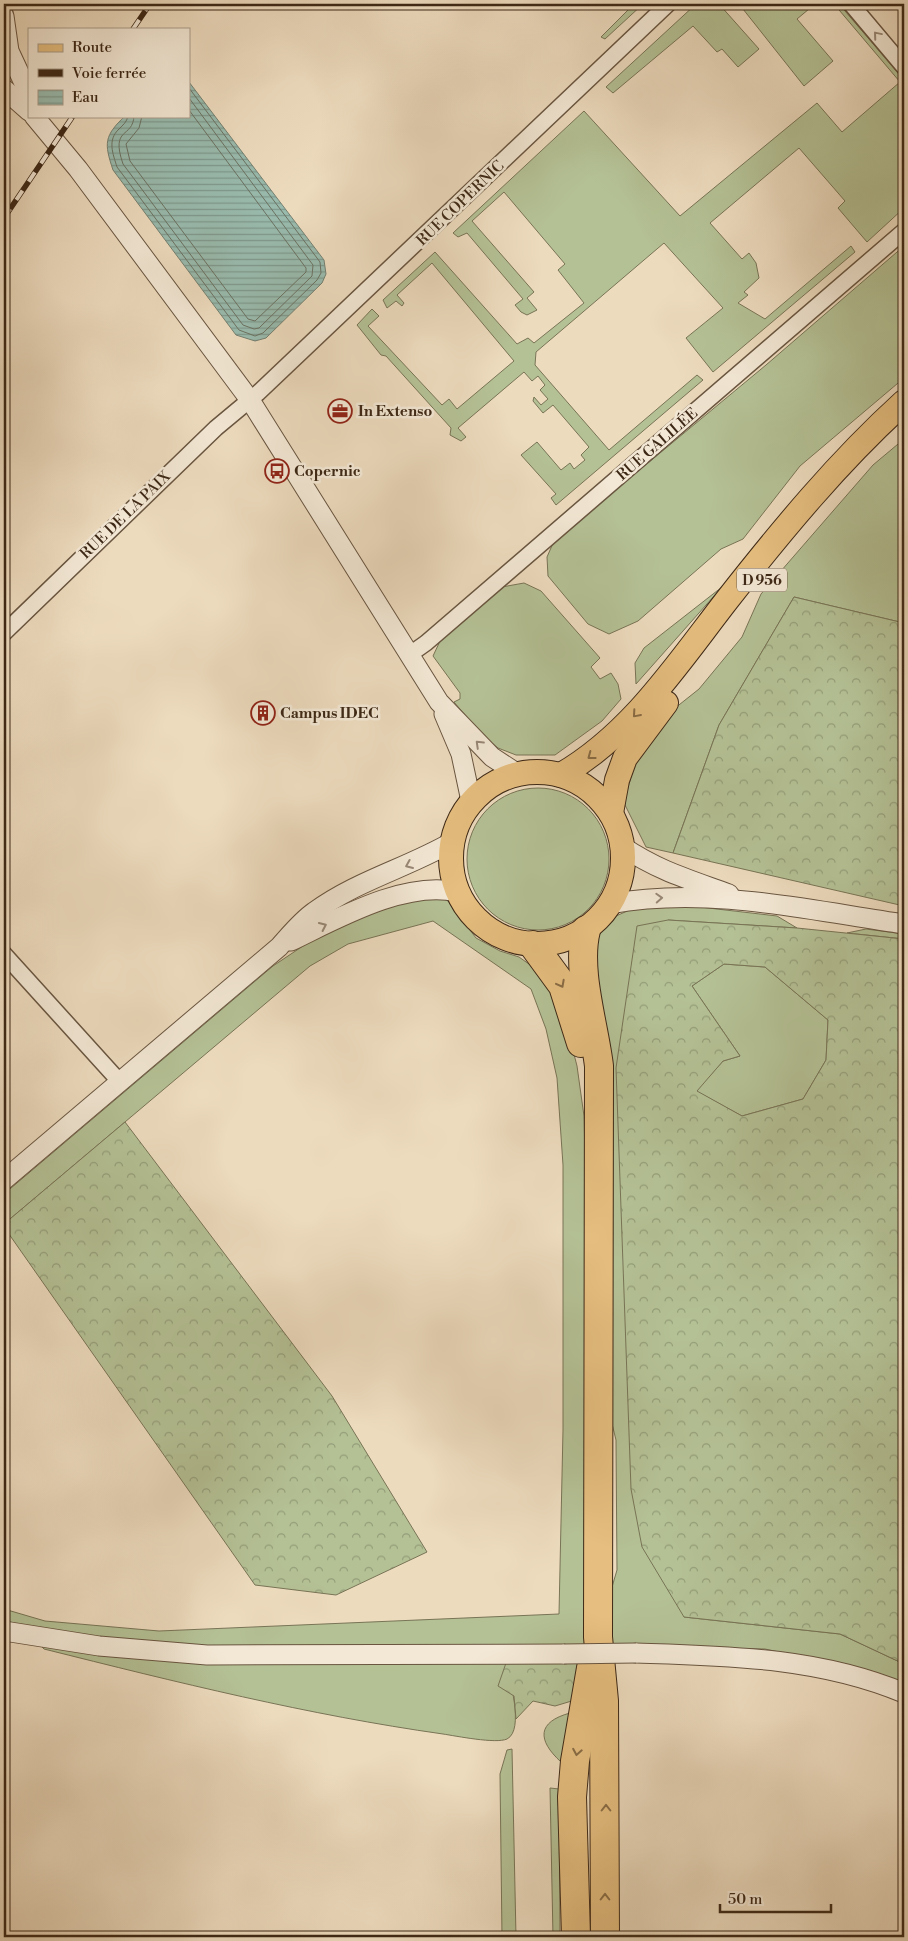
<svg xmlns="http://www.w3.org/2000/svg" width="908" height="1941" font-family="'Libre Bodoni',serif">
	<style>
		.grass { fill: #b4c195; stroke: #787456 }
		.forest { fill: url(#forest-crowns); stroke: #787456; fill-rule: evenodd }
		.water { fill: url(#water-rules); stroke: #748071 }
		.lines { fill: none; stroke-linecap: round; stroke-linejoin: round }
		.shore { stroke: #6b7262; stroke-width: 1 }
		.minor-casing { stroke: #695540; stroke-width: 18 }
		.tertiary-casing { stroke: #695540; stroke-width: 21 }
		.primary-casing { stroke: #3d2816; stroke-width: 26 }
		.motorway-casing { stroke: #3d2816; stroke-width: 30 }
		.minor { stroke: #f3e8d5; stroke-width: 15 }
		.tertiary { stroke: #f3e8d5; stroke-width: 19 }
		.primary { stroke: #e6be7f; stroke-width: 24 }
		.motorway { stroke: #e6be7f; stroke-width: 28 }
		.rail-casing { stroke: #3d2816; stroke-width: 5.5 }
		.rail { stroke: #f3e8d5; stroke-width: 4; stroke-dasharray: 11; stroke-linecap: butt }
		.tertiary-bridge-casing { stroke: #695540; stroke-width: 21; stroke-linecap: butt }
		.tertiary-bridge { stroke: #f3e8d5; stroke-width: 19 }
		.oneway { stroke: #988876 }
		.oneway2 { stroke: #896c45 }
		.labels { text-anchor: middle; stroke-width: 5; stroke-linejoin: round; paint-order: stroke }
		.shield { fill: #f3e8d5; stroke: #74624f; stroke-width: 1 }
		.shield-label { font-size: 14px; font-weight: bold; fill: #3d2816 }
		.street-label { font-size: 15px; fill: #3d2816; stroke: #f3e8d5 }
		.poi-label { font-size: 15px; font-weight: bold; fill: #3d2816; stroke: #f3e8d5; text-anchor: start }
	</style>
	<defs>
		<pattern id="forest-crowns" width="20" height="18" patternUnits="userSpaceOnUse" patternTransform="scale(1.25)"><rect width="20" height="18" fill="#b4c195"/><path d="M2 6a3 3 0 1 1 6 0M12 15a3 3 0 1 1 6 0" fill="none" stroke="#949d79"/></pattern>
		<pattern id="water-rules" width="6" height="5" patternUnits="userSpaceOnUse" patternTransform="scale(1.25)"><rect width="6" height="5" fill="#99bbae"/><path d="M0 2.5h6" fill="none" stroke="#7e988d"/></pattern>
	</defs>
	<rect width="100%" height="100%" fill="#eddbbe"/>
	<filter id="stains"><feTurbulence type="fractalNoise" baseFrequency=".004" numOctaves="4"/><feColorMatrix values="0 0 0 0 .2 0 0 0 0 .09 0 0 0 0 .02 0 0 0 .5 -.17"/></filter>
	<radialGradient id="worn" r=".72"><stop offset=".6" stop-color="#630" stop-opacity="0"/><stop offset="1" stop-color="#630" stop-opacity=".3"/></radialGradient>
	<g class="grass">
		<path d="M634,4H643L605,39L601,37Z"/>
		<path d="M696,4H719L759,49L738,67L722,49L717,52L693,26L613,93L606,87Z"/>
		<path d="M739,4H815L797,19L833,61L804,86Z"/>
		<path d="M834,4H839L904,80V208L867,242L838,208L845,201L799,148L710,223L742,259L749,253L756,263L759,278L744,292L748,295L738,303L765,319L851,246L855,252L713,372L686,338L723,308L664,243L536,352L535,365L609,450L697,375L703,380L556,505L551,498L556,494L521,455L537,442L561,470L570,463L574,469L585,460L581,455L589,447L553,405L543,413L533,401L534,397L541,405L548,399L540,390L545,385L538,376L532,381L524,372L458,428L466,437L461,441L450,435L451,428L386,356L381,355L357,325L372,309L379,316L368,326L442,405L449,399L457,409L514,361L432,263L397,295L404,303L402,306L396,301L387,308L383,300L435,252L517,344L528,338L534,343L584,303L558,270L565,264L504,192L472,221L534,292L527,298L537,310L527,315L521,312L515,305L523,299L467,233L458,237L453,233L584,111L680,216L817,103L842,132L900,82Z"/>
		<path d="M904,246V378L800,466L743,539L721,549L638,621L609,634L588,624L548,576L547,557L554,541L766,365Z"/>
		<path d="M904,439V623L794,597L719,725L673,853L646,847L624,803L633,769L655,724L699,689L742,637L761,594L873,465Z"/>
		<path d="M524,583L541,591L600,658L591,667L600,679L611,673L618,684L621,699L602,721L555,755H516L498,748L482,735L454,702L460,699V693L433,656L441,639L502,587Z"/>
		<path d="M722,587L636,684L635,663L644,648Z"/>
		<circle cx="538" cy="859" r="71"/>
		<path d="M431,893L448,901L476,938L500,951L519,957L536,969L564,1015L577,1066L584,1116L587,1239L588,1607L584,1646L188,1648L4,1625V1609L45,1621L159,1631L559,1614L563,1430V1165L557,1078L546,1029L531,989L433,921L348,944L310,966L4,1224V1194L273,966L312,940L344,922Z"/>
		<path d="M691,906L777,916L797,928L668,920L684,1617L840,1634L904,1664V1688L843,1666L765,1649L608,1646L607,1604L617,1570L616,1440L606,1399L590,956L596,936L616,916L634,908Z"/>
		<path d="M866,929L904,934V939L847,933Z"/>
		<path d="M724,964L765,967L828,1020L826,1060L803,1099L742,1116L696,1091L723,1061L740,1056L692,986Z"/>
		<path d="M41,1646L506,1663C509,1677 525,1730 507,1739C496,1744 456,1736 443,1734C308,1715 176,1682 44,1649Z"/>
		<path d="M570,1713L561,1762C537,1740 537,1722 570,1713Z"/>
		<path d="M512,1749L516,1937H502L500,1774L507,1750Z"/>
		<path d="M550,1788L559,1789L560,1937H553Z"/>
	</g>
	<g class="forest">
		<path d="M794,597L904,623V906L673,853L719,725Z"/>
		<path d="M668,920L797,928L904,939V1664L840,1634L684,1617L642,1547L631,1489L616,1068L637,926ZM724,964L765,967L828,1020L826,1060L803,1099L742,1116L697,1091L723,1061L740,1056L692,986Z"/>
		<path d="M125,1122L332,1396L427,1552L336,1595L255,1585L4,1227V1224Z"/>
		<path d="M583,1662L575,1700L555,1706L533,1701L516,1719L514,1696L498,1686L506,1663Z"/>
	</g>
	<path class="water" d="M189,82L324,260L326,274L322,283L266,338L255,341L236,335L113,170C104,143 104,136 125,116H189Z"/>
	<g class="lines">
		<g class="shore">
			<path d="M128,116C127,122 123,125 119,129C107,140 113,154 117,167L239,330L255,336L263,333L317,280L321,273L320,262L189,88"/>
			<path d="M134,116C133,139 110,126 123,164L243,325L254,329L259,328L312,276L313,265L189,98"/>
			<path d="M142,116L139,128L126,144L130,161L248,319L255,321L306,272V268L189,110"/>
		</g>
		<g class="minor-casing">
			<g id="minor">
				<path d="M851,4L904,67"/>
				<path d="M4,633L216,428L258,393L668,4"/>
				<path d="M409,655L426,643L904,231"/>
				<path d="M4,954L120,1082"/>
			</g>
		</g>
		<g class="tertiary-casing">
			<g id="tertiary">
				<path d="M4,16L9,51L29,94"/>
				<path d="M4,89L29,111"/>
				<path d="M34,116L78,169L250,400L439,702L492,757L518,774"/>
				<path d="M444,714L461,754L471,801"/>
				<path d="M623,847C659,871 688,879 729,894"/>
				<path d="M610,904C708,886 807,910 904,924"/>
				<path d="M291,941C337,919 405,880 457,892"/>
				<path d="M4,1180L279,947C290,935 301,921 314,912C356,881 407,868 452,842"/>
				<path d="M4,1631L99,1646L207,1655L564,1654"/>
				<path d="M636,1653C727,1656 818,1657 904,1693"/>
			</g>
		</g>
		<g class="primary-casing">
			<g id="primary">
				<circle cx="537" cy="858" r="86"/>
				<path d="M561,775C632,734 678,663 727,600C782,530 838,462 904,402"/>
				<path d="M611,813L617,780L625,758L666,703"/>
			</g>
		</g>
		<g class="motorway-casing">
			<g id="motorway">
				<path d="M586,930C576,970 594,1024 599,1066L598,1637L604,1701L605,1937"/>
				<path d="M533,945L563,986L581,1043"/>
				<path d="M576,1937L572,1797L575,1761L591,1668"/>
			</g>
		</g>
		<use href="#minor" class="minor"/>
		<use href="#tertiary" class="tertiary"/>
		<use href="#primary" class="primary"/>
		<use href="#motorway" class="motorway"/>
		<g class="rail-casing">
			<g id="rail">
				<path d="M133,29L150,4"/>
				<path d="M4,218L73,116"/>
			</g>
		</g>
		<use href="#rail" class="rail"/>
		<g class="tertiary-bridge-casing">
			<path id="tertiary-bridge" d="M564,1654L636,1653"/>
		</g>
		<use href="#tertiary-bridge" class="tertiary-bridge"/>
	</g>
	<defs><path id="oneway-chevron" d="M-2-3.5L2.5 0L-2 3.5" fill="none" stroke-width="1.6" stroke-linecap="round" stroke-linejoin="round" transform="scale(1.25)"/></defs>
	<g class="oneway">
		<use href="#oneway-chevron" transform="translate(877 35) rotate(-130)"/>
		<use href="#oneway-chevron" transform="translate(479 744) rotate(-136)"/>
		<use href="#oneway-chevron" transform="translate(409 865) rotate(157)"/>
		<use href="#oneway-chevron" transform="translate(659 898) rotate(-3)"/>
		<use href="#oneway-chevron" transform="translate(323 926) rotate(-25)"/>
	</g>
	<g class="oneway2">
		<use href="#oneway-chevron" transform="translate(636 714) rotate(131)"/>
		<use href="#oneway-chevron" transform="translate(591 756) rotate(143)"/>
		<use href="#oneway-chevron" transform="translate(561 984) rotate(62)"/>
		<use href="#oneway-chevron" transform="translate(577 1752) rotate(100)"/>
		<use href="#oneway-chevron" transform="translate(606 1808) rotate(-90)"/>
		<use href="#oneway-chevron" transform="translate(605 1897) rotate(-90)"/>
	</g>
	<defs>
		<g id="office-ring" transform="scale(1.25)"><circle r="9.5" fill="#f3e8d5" stroke="#8f2418" stroke-width="1.5"/><path d="M-6-3h4V-5.5h4V-3h4V5H-6ZM-1-4.5V-3h2v-1.5ZM-6 0V1H6V0Z" fill="#8f2418"/></g>
		<g id="bus-ring" transform="scale(1.25)"><circle r="9.5" fill="#f3e8d5" stroke="#8f2418" stroke-width="1.5"/><path d="M-5-6H5V4H4V6H2V4H-2V6H-4V4H-5ZM-3.5-4V0h7V-4ZM-3.5 1.2v1.5H-2V1.2ZM2 1.2v1.5H3.5V1.2Z" fill="#8f2418"/></g>
		<g id="building-ring" transform="scale(1.25)"><circle r="9.5" fill="#f3e8d5" stroke="#8f2418" stroke-width="1.5"/><path d="M-4-6H4V6H1V3H-1V6H-4ZM-2.5-4.3h1.7v1.8h-1.7ZM.8-4.3h1.7v1.8H.8ZM-2.5-1h1.7V.8h-1.7ZM.8-1h1.7V.8H.8Z" fill="#8f2418"/></g>
	</defs>
	<g fill-rule="evenodd">
		<use href="#office-ring" x="340" y="411"/>
		<use href="#bus-ring" x="277" y="471"/>
		<use href="#building-ring" x="263" y="713"/>
	</g>
	<g class="labels">
		<rect class="shield" x="737" y="568.5" width="50" height="23" rx="4"/>
		<g class="shield-label">
			<text x="762" y="585">D 956</text>
		</g>
		<g class="street-label">
			<text transform="translate(460 203) rotate(-44)" y="5">RUE COPERNIC</text>
			<text transform="translate(657 444) rotate(-41)" y="5">RUE GALILÉE</text>
			<text transform="translate(125 515) rotate(-44)" y="5">RUE DE LA PAIX</text>
		</g>
		<g class="poi-label">
			<text x="358" y="416">In Extenso</text>
			<text x="294" y="476">Copernic</text>
			<text x="280" y="718">Campus IDEC</text>
		</g>
	</g>
	<rect width="908" height="1941" fill="none" stroke="#eddbbe" stroke-width="20"/>
	<rect x="5" y="5" width="898" height="1931" fill="none" stroke="#3d2816" stroke-width="2.5"/>
	<rect x="10" y="10" width="888" height="1921" fill="none" stroke="#3d2816"/>
	<rect x="28" y="28" width="162" height="90" fill="#f3e8d5" stroke="#aa9b89"/>
	<rect x="38" y="44" width="25" height="8" fill="#e6be7f" stroke="#aa9b89"/>
	<text x="72" y="52" font-size="15" fill="#3d2816">Route</text>
	<rect x="38" y="69" width="25" height="8" fill="#3d2816" stroke="#aa9b89"/>
	<text x="72" y="78" font-size="15" fill="#3d2816">Voie ferrée</text>
	<rect x="38" y="90" width="25" height="15" fill="url(#water-rules)" stroke="#aa9b89"/>
	<text x="72" y="102" font-size="15" fill="#3d2816">Eau</text>
	<path d="M720 1904v8h111v-8" fill="none" stroke="#3d2816" stroke-width="2.5"/>
	<text x="728" y="1904" font-size="15" fill="#3d2816" stroke="#f3e8d5" stroke-width="4" paint-order="stroke">50 m</text>
	<rect width="100%" height="100%" filter="url(#stains)"/>
	<rect width="100%" height="100%" fill="url(#worn)"/>
</svg>
